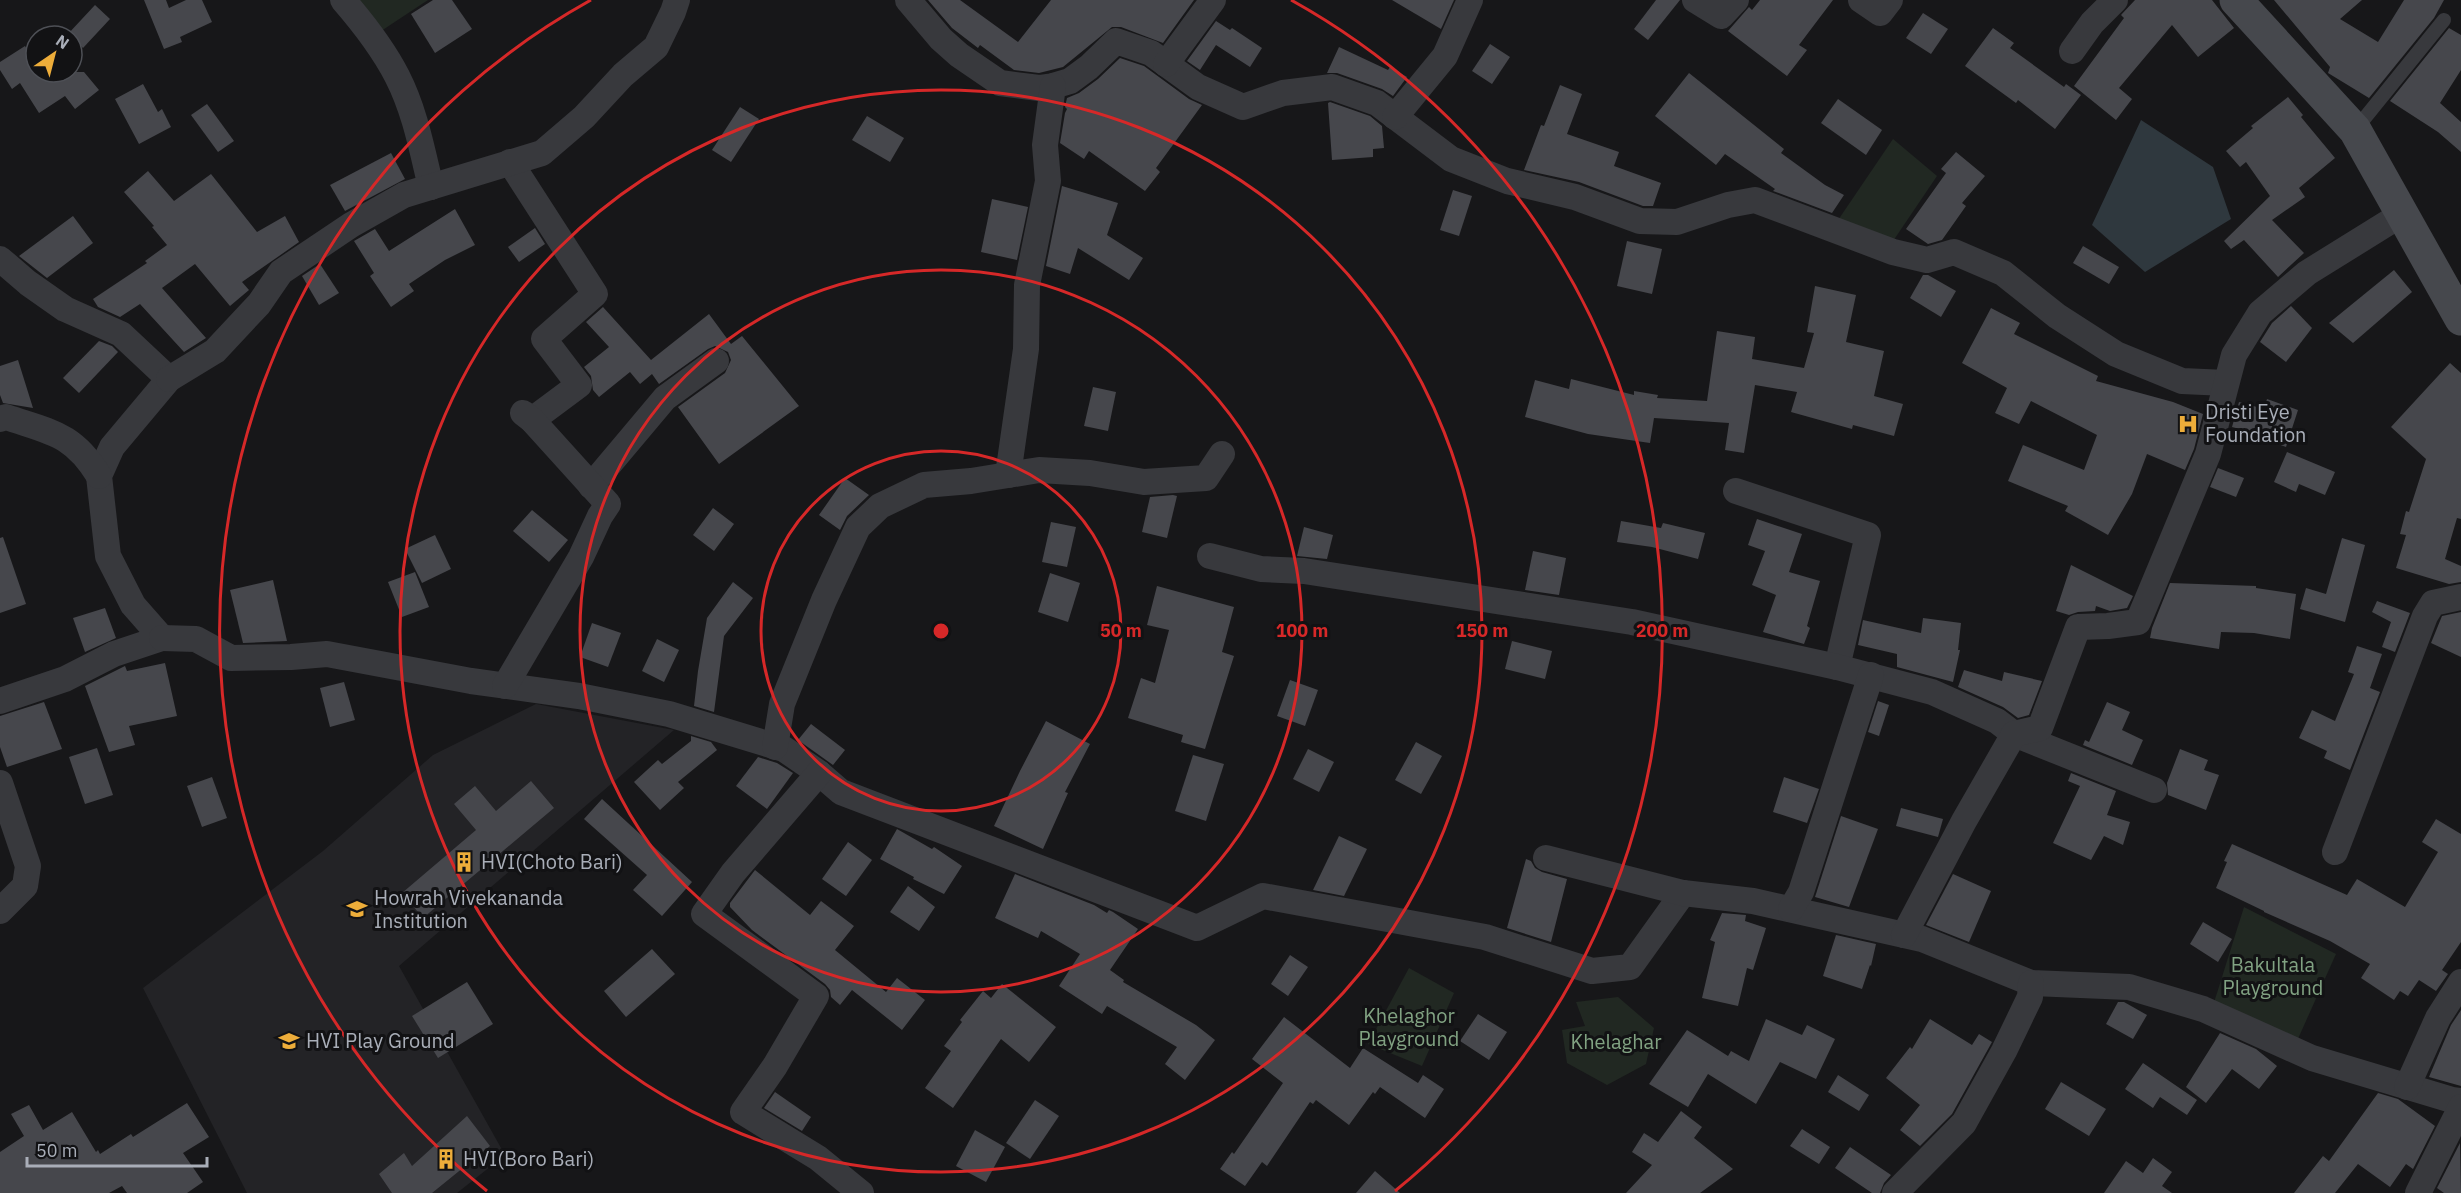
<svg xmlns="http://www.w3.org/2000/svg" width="2461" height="1193" font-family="'IBM Plex Sans',sans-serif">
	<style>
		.built { fill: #232326 }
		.green { fill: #212822 }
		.water { fill: #2f383e }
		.building { fill: #46474c }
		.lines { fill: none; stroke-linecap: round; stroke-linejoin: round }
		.service { stroke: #38393d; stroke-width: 14 }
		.minor { stroke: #38393d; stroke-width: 26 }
		.secondary { stroke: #46484d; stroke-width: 33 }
		.ring { fill: none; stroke: #d62828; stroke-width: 3 }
		.labels { text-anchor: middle; stroke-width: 6; stroke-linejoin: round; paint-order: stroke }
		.poi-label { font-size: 20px; fill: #a9aeb8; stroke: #121214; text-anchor: start }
		.park-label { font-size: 20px; fill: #81a282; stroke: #121214 }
		.centre { fill: #d62828; stroke: #121214; stroke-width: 3 }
		.ring-label { font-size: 18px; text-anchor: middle; font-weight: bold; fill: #d62828; stroke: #121214; stroke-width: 6; stroke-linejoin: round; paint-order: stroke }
	</style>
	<rect width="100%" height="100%" fill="#171719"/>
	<path class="built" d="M536,704L674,730L399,966L505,1155L457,1193H247L143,988L323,851L433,755Z"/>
	<g class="green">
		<path d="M345,0H428L375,35Z"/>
		<path d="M1893,139L1937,176L1887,250L1832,229Z"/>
		<path d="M2244,907L2336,954L2293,1050L2211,1012Z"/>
		<path d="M1409,968L1454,993L1422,1066L1368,1044Z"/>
		<path d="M1618,997L1654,1028L1646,1064L1607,1085L1567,1063L1562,1030L1585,1026L1576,1002Z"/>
	</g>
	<path class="water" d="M2141,120L2213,167L2231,219L2145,272L2092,225Z"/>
	<g class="building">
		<path d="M144,0H166L169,8L186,0H202L212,22L180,37L182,42L164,49Z"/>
		<path d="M433,0H452L472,29L435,53L411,14Z"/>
		<path d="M928,0H960L1018,42L1051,0H1194L1163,43L1121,27H1112L1063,67L1039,73L1014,70L980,45L978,48L952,28Z"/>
		<path d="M1392,0H1454L1441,29Z"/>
		<path d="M1656,0H1680L1648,40L1634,29Z"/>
		<path d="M1760,0H1833L1799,45L1807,50L1787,76L1728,31L1749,7L1752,10Z"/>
		<path d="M2135,0H2212L2234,28L2198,57L2172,25L2119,88L2132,99L2116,120L2074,86L2124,18L2121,15Z"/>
		<path d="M2274,0H2362L2340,19L2378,42L2404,0H2444L2434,18L2369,98L2328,73L2330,67Z"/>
		<path d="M95,5L110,19L83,48L68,34Z"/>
		<path d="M1923,13L1948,29L1931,54L1906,38Z"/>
		<path d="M1216,21L1230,30L1232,28L1262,48L1250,67L1216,45L1200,70L1187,61Z"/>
		<path d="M1993,28L2014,43L2010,48L2064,87L2066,84L2081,95L2055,129L2018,100L2016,103L1965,66Z"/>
		<path d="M2449,28L2461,35V70L2440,103L2461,122V152L2438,132L2390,101Z"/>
		<path d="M1490,44L1510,57L1492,84L1472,71Z"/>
		<path d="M25,46L36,63V72H84L99,90L75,109L65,96L39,113L20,83L12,89L0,70V62Z"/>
		<path d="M1339,47L1388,70L1390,67L1407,77L1393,96L1382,89L1337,73H1327Z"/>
		<path d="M1120,58L1144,66L1189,99L1202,105L1156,168L1160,172L1145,191L1089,151L1084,159L1060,143L1065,113L1067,109L1065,107L1067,98L1079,93L1098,79Z"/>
		<path d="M1689,73L1784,149L1781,153L1825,185L1844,195L1832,213L1773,191L1775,189L1725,154L1716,165L1655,116Z"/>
		<path d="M143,84L158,112L162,109L171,127L139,144L115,99Z"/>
		<path d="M1560,85L1582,94L1567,134L1619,152L1614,166L1661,183L1653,206H1643L1579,182L1524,170L1541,125L1544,126Z"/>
		<path d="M2288,97L2303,115L2301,117L2335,158L2299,188L2305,197L2272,220L2304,253L2278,277L2244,240L2231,249L2224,241L2270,196L2246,162L2240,167L2226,151L2253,128L2251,126Z"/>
		<path d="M1838,99L1882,130L1866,155L1821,123Z"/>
		<path d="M1330,102L1370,116L1382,126L1384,148L1373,149V157L1332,160L1328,103Z"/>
		<path d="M207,104L234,141L218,152L191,115Z"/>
		<path d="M740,107L759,119L731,162L712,150Z"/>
		<path d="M867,116L904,138L890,162L852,140Z"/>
		<path d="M1956,152L1985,176L1962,203L1966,206L1942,240L1928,244L1906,229L1946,173L1941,169Z"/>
		<path d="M391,153L405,179L345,211L330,185Z"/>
		<path d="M148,171L174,201L211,174L257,232L285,216L299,242L242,282L249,290L230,306L195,264L162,288L206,338L184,352L140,304L120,317L98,307L93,299L147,263L145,261L167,245L152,227L154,226L124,192Z"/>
		<path d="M1062,186L1118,203L1107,235L1143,258L1129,280L1078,248L1070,274L1046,266Z"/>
		<path d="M1453,190L1472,196L1459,236L1440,230Z"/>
		<path d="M992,199L1028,207L1017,260L981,252Z"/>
		<path d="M455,209L475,245L445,260L409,284L414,291L391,307L370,276L374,273L354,241L375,229L389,251Z"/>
		<path d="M73,216L93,243L47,278L19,256Z"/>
		<path d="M535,228L545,244L519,262L508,247Z"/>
		<path d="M1627,241L1662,249L1652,294L1617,286Z"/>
		<path d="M2083,246L2119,267L2109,284L2073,263Z"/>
		<path d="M320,264L339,293L319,305L302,276Z"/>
		<path d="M2394,270L2412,292L2353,343L2329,323Z"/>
		<path d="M1923,275H1928L1956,291L1941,317L1910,298Z"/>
		<path d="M1815,286L1856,295L1846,342L1884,351L1874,396L1903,404L1894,436L1853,425L1852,429L1791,412L1797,392L1755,385L1744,453L1725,450L1729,423L1654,418L1650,443L1588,434L1525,417L1535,380L1569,389L1571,379L1634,395V391L1658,395L1657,398L1707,401L1717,331L1755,337L1752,359L1804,368L1814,333L1807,332Z"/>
		<path d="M2291,306L2312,328L2286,362L2260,342L2272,323Z"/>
		<path d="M603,307L651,360L709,314L731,344L742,336L799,406L719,464L678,407L725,373L731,360L728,352L715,346L708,349L659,384L652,374L640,384L630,372L599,397L593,390L591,376L584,367L609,347L586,322Z"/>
		<path d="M1991,308L2020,323L2014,334L2098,376L2096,381L2173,402L2203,414L2194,449L2185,470L2147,454L2132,494L2108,535L2065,511L2068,506L2008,481L2023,445L2084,470L2097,435L2031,401L2019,424L1995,413L2007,388L1962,363Z"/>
		<path d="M99,341L112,346L118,352L79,393L63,378Z"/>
		<path d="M18,360L33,408L3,403L0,395V366Z"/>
		<path d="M2450,363L2461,373V519L2457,518L2445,559L2461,566V582L2449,584L2396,568L2406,535L2400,534L2406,511L2409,512L2426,459L2391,427Z"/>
		<path d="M1093,387L1116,392L1108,431L1084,426Z"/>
		<path d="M2267,399L2298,410L2286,447L2254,435L2255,433L2232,427L2239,402L2264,409Z"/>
		<path d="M2287,452L2335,472L2325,495L2299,484L2296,492L2274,482Z"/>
		<path d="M2218,468L2244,478L2236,497L2210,487Z"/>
		<path d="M845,478L869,495L847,516L840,530L819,515Z"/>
		<path d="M1173,495L1177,496L1167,538L1142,532L1150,497Z"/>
		<path d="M713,508L734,524L714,551L693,535Z"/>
		<path d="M532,510L568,540L549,562L513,531Z"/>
		<path d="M1757,519L1802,534L1789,572L1820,581L1807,626L1810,628L1804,644L1763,632L1776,595L1752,585L1765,551L1748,545Z"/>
		<path d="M1621,521L1661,528L1663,523L1705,533L1698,559L1652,547L1617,542Z"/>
		<path d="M1051,522L1076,527L1067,567L1042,562Z"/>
		<path d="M1304,527L1333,535L1327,559L1297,556Z"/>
		<path d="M435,535L451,569L422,583L405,549Z"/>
		<path d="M3,537L26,604L0,613V538Z"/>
		<path d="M2342,538L2365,545L2345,622L2300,609L2306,588L2326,594Z"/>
		<path d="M1533,551L1566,558L1559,595L1525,590Z"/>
		<path d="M2071,565L2133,596L2127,608L2110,611L2096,606L2095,611L2078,612L2069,615L2056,611Z"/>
		<path d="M415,572L429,607L402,617L388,582Z"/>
		<path d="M1050,573L1080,583L1068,622L1038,612Z"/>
		<path d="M273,580L287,641L243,643L230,590Z"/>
		<path d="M733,582L753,598L724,636L714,712L694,706L698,671L707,618Z"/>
		<path d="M2170,583L2256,586V588L2296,594L2290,639L2254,633L2221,632L2219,649L2150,638L2152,628Z"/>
		<path d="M1157,586L1234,607L1222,652L1234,656L1205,749L1181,742L1183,735L1128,718L1141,678L1155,683L1169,630L1147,625Z"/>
		<path d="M2377,601L2410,613L2395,652L2382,647L2391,622L2372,612Z"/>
		<path d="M105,608L116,638L85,652L73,618Z"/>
		<path d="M2461,612V657L2431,643L2442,616Z"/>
		<path d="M1923,618L1961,623L1958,650H1960L1953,682L1897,667V654L1858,645L1863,620L1921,633Z"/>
		<path d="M592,623L621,633L608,667L580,657Z"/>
		<path d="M657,639L679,650L664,682L642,671Z"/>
		<path d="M1512,641L1552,651L1545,679L1505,669Z"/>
		<path d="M2357,646L2382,654L2370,688L2380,692L2350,770L2324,758L2327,751L2299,738L2312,710L2335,721L2354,674L2348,672Z"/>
		<path d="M165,663L177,716L129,726L135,745L109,752L85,686L125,666L127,671Z"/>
		<path d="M1964,670L2002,681L2004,672L2042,681L2029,715L2018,718L2003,707L1958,687Z"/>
		<path d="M1290,680L1318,690L1305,726L1277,716Z"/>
		<path d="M344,682L355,720L330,727L320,688Z"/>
		<path d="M1878,701L1889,705L1879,736L1868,732Z"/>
		<path d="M44,702L62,749L7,767L0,747V716Z"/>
		<path d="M2107,702L2130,712L2122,730L2143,740L2132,765L2083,745L2085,740L2089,742Z"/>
		<path d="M1046,721L1090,744L1065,792L1068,793L1043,849L994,826L1020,771Z"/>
		<path d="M811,724L845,750L833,765L798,740Z"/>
		<path d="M691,736L711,742L717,750L678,782L684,788L660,810L634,782L658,760L662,764L691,741Z"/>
		<path d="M1416,742L1442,756L1421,794L1395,780Z"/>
		<path d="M97,748L113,795L85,804L69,757Z"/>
		<path d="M1308,749L1334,762L1319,792L1293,779Z"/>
		<path d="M2180,749L2208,760L2204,770L2219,775L2206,810L2168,795L2167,783Z"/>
		<path d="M1193,755L1224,764L1206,821L1175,811Z"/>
		<path d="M758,757L777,763L793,773L767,809L736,786Z"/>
		<path d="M2071,773L2116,791L2107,815L2130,822L2123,845L2104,836L2091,860L2053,843L2080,786L2068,781Z"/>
		<path d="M212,777L227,818L202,827L187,786Z"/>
		<path d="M1784,777L1819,789L1807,823L1773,812Z"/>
		<path d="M531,781L554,808L423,918L402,893L476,830L454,804L475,786L496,811Z"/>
		<path d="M602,799L692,882L662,916L633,890L647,875L584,819Z"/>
		<path d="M1901,808L1943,819L1938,837L1896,826Z"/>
		<path d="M1841,816L1878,829L1849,907L1815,897Z"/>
		<path d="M2436,819L2461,834V942L2442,970L2448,974L2436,991L2419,980L2408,996L2400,991L2394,1000L2361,978L2370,964L2330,941L2264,912V911L2216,888L2227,862L2224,861L2232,844L2347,895L2357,879L2405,907L2438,852L2422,842Z"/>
		<path d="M897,829L932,849L934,847L962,866L944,894L913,879L914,877L880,859Z"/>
		<path d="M1339,836L1367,849L1344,896L1313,890Z"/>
		<path d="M848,842L872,860L846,896L822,879Z"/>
		<path d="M1526,859L1531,861L1535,868L1542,872L1567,879L1551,942L1507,928Z"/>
		<path d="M755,870L810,915L821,901L854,926L835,950L886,992L897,978L925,1000L902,1030L852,990L840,1005L831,997L830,990L825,984L752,930L730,907V903Z"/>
		<path d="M1015,874L1094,905L1107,913L1109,910L1113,912L1138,929L1110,970L1124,980L1123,982L1196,1025L1215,1040L1185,1080L1165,1064L1177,1047L1107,1006L1102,1014L1059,986L1080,954L1041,931L1038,938L995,918Z"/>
		<path d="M1953,874L1991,891L1969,942L1926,925Z"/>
		<path d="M908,886L935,907L919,931L890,912Z"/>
		<path d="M1722,913L1746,915L1745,921L1766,928L1753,970L1747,968L1738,1006L1702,998L1715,942L1710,940Z"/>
		<path d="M2203,922L2232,939L2218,962L2190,944Z"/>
		<path d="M1836,935L1876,944L1871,966L1870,965L1862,989L1823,976Z"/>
		<path d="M652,949L675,974L626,1017L604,991Z"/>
		<path d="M1290,955L1308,967L1288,996L1271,984Z"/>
		<path d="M467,982L493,1024L438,1058L412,1016Z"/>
		<path d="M1002,984L1056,1027L1029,1062L1001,1039L953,1108L925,1088L951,1051L944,1046L962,1022L960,1020L983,991L991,998Z"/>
		<path d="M2118,1002H2124L2147,1015L2133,1039L2106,1024Z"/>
		<path d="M2461,1010V1086L2429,1077L2451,1025Z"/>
		<path d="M1478,1014L1507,1032L1489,1060L1460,1041Z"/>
		<path d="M1284,1017L1350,1068L1363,1048L1418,1083L1423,1075L1444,1089L1425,1118L1380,1087L1375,1094L1373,1092L1349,1125L1316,1100L1313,1104L1310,1102L1267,1166L1262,1162L1245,1186L1220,1169L1232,1152L1234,1154L1283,1083L1252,1059Z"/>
		<path d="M1766,1019L1802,1035L1807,1025L1835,1039L1816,1079L1780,1062L1756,1104L1708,1074L1688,1107L1649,1084L1687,1030L1728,1056L1731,1051L1749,1061Z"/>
		<path d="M1930,1019L1972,1045L1979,1034L1992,1042L1952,1114L1920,1146L1900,1130L1920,1105L1886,1078L1910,1047L1912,1049Z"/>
		<path d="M2220,1033L2256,1049L2277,1066L2259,1089L2232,1069L2206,1103L2186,1087Z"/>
		<path d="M2143,1063L2197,1100L2187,1115L2160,1097L2153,1108L2125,1089Z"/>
		<path d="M1838,1075L1869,1095L1859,1111L1828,1092Z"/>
		<path d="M2061,1082L2106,1109L2089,1136L2045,1109Z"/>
		<path d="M775,1092L811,1117L802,1131L764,1108Z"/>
		<path d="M2378,1093L2398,1099L2435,1126L2413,1169L2406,1164L2390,1187L2358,1164L2335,1193H2294L2323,1156L2329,1161Z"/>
		<path d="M1035,1100L1059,1116L1030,1159L1006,1143Z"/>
		<path d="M187,1103L209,1137L183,1153L203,1182L187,1193H127L122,1186L109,1193H0V1152L24,1136L11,1114L29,1105L43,1130L72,1112L96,1152L98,1150L100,1154L131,1134L133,1137Z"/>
		<path d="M1681,1111L1702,1127L1694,1138L1733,1169L1700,1193H1626L1652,1165L1632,1152L1644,1133L1658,1142Z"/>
		<path d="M467,1116L490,1146L432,1193H392L379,1174L404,1153L412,1166Z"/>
		<path d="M1802,1129L1830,1147L1819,1164L1790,1146Z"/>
		<path d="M975,1130L1005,1147L986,1182L956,1166Z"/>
		<path d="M2460,1143L2461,1193H2444L2437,1188Z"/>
		<path d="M1850,1147L1891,1175L1884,1183L1880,1193H1872L1835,1168Z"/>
		<path d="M2153,1158L2172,1172L2162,1186L2172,1193H2104L2126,1161L2143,1173Z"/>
		<path d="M1375,1171L1400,1193H1356Z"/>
	</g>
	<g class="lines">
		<path class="service" d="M2355,130L2444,20"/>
		<g class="minor">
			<path d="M343,0C363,23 383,49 397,76C415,111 422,150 431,187"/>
			<path d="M908,0L941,39L959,55L1000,83L1039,88L1053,86L1070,81L1089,67L1116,41L1151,53L1198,87L1243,107L1283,93L1332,87L1377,103L1451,159L1507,181L1575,197L1640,221L1677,222L1728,205L1755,200L1893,252L1927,260L1954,252L2003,273L2057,316L2116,354L2182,381L2226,383"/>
			<path d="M1695,0L1721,16L1736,0"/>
			<path d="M1861,0L1880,13L1890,0"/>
			<path d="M2072,51L2092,23L2115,0"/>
			<path d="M1166,64L1213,0"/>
			<path d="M1395,117L1445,56L1470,0"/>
			<path d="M510,162L595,294L544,339L579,385L532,420"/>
			<path d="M0,259L28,283L65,309L121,334L169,379L112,447L99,476L108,556L133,605L162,638L114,654L65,679L0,701"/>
			<path d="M169,379L215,351L259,304L281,272L351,225L404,195L542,153L584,117L623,75L656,47L673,12L677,0"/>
			<path d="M0,419L6,417C50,432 73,433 99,476"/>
			<path d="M1008,475L1026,349L1027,285L1048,181L1045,145L1053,86"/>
			<path d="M591,486L665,398L716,361"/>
			<path d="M1736,491L1868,535L1837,667"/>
			<path d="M1210,556L1261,569L1304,571L1632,622L1837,667L1932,692L1997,721L2014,734L2154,790"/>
			<path d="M162,638L196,639L231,658L291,657L327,654L471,681L579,696L669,714L784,749L819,773L841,792L1197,928L1263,896L1485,937L1592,971L1630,967L1683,893"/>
			<path d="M505,686L581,557L600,516L608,504L532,420L523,413"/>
			<path d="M775,747L782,704L824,600L858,527L880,506L924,485L971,481L1039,470L1090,473L1144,482L1206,478L1222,454"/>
			<path d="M819,773L733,873L704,914L816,996L775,1066L743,1112L818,1158L861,1193"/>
			<path d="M0,783L28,866L25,886L0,911"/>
			<path d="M2335,852L2425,616L2433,603L2461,597"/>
			<path d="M1546,858L1683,893L1753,901L1922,939L2031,983L2129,987L2203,1009L2312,1058L2452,1100L2461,1101"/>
			<path d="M1791,909L1801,892L1871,675"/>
			<path d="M1904,935L1964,821L2014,734L2040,728L2078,627L2108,626L2138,622L2208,454L2234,355L2260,313L2307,273L2402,214"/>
			<path d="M2407,1087L2438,1018L2461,982"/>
			<path d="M1895,1193L1964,1123L2004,1051L2030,997L2031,983"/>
			<path d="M2418,1193L2461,1107"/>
		</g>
		<path class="secondary" d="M2236,0L2355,130L2461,319"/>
	</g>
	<g class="ring">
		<circle cx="941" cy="631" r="180"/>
		<circle cx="941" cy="631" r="361"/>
		<circle cx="941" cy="631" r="541"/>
		<path d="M487 1191A721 721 0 0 1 591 0M1291 0A721 721 0 0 1 1395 1191"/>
	</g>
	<defs>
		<g id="hospital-bare" transform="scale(1.62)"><path d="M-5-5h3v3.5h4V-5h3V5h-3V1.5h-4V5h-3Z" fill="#edad3a" stroke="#121214" stroke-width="2.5" paint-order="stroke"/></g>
		<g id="building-bare" transform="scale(1.62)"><path d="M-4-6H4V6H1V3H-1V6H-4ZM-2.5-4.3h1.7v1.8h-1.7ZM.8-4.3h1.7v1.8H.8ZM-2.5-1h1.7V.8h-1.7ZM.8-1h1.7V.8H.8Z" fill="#edad3a" stroke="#121214" stroke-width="2.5" paint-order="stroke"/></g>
		<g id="school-bare" transform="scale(1.62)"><path d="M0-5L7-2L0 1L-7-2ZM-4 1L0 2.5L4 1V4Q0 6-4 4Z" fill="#edad3a" stroke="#121214" stroke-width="2.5" paint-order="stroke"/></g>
	</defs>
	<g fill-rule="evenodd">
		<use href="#hospital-bare" x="2188" y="424"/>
		<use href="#building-bare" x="464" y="862"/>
		<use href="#school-bare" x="357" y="909"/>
		<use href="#school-bare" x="289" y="1041"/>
		<use href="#building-bare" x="446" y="1159"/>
	</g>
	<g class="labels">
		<g class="poi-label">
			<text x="2205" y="419">Dristi Eye<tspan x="2205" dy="23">Foundation</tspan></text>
			<text x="481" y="869">HVI(Choto Bari)</text>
			<text x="374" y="905">Howrah Vivekananda<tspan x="374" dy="23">Institution</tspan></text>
			<text x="306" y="1048">HVI Play Ground</text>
			<text x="463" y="1166">HVI(Boro Bari)</text>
		</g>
		<g class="park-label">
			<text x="2273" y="972">Bakultala<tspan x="2273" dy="23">Playground</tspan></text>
			<text x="1409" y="1023">Khelaghor<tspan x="1409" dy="23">Playground</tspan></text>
			<text x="1616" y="1049">Khelaghar</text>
		</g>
	</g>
	<circle cx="941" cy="631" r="9" class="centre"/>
	<g class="ring-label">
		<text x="1121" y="637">50 m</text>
		<text x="1302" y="637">100 m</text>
		<text x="1482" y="637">150 m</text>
		<text x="1662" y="637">200 m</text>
	</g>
	<g transform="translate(54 54) rotate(35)"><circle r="28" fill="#121214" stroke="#4e5056" stroke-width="1.5"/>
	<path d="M0-4.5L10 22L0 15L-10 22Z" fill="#edad3a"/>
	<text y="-9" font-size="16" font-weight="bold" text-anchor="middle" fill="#a9aeb8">N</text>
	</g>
	<path d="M27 1157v9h180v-9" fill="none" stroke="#a9aeb8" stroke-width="3"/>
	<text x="36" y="1157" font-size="18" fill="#a9aeb8" stroke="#121214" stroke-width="4.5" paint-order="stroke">50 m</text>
</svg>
